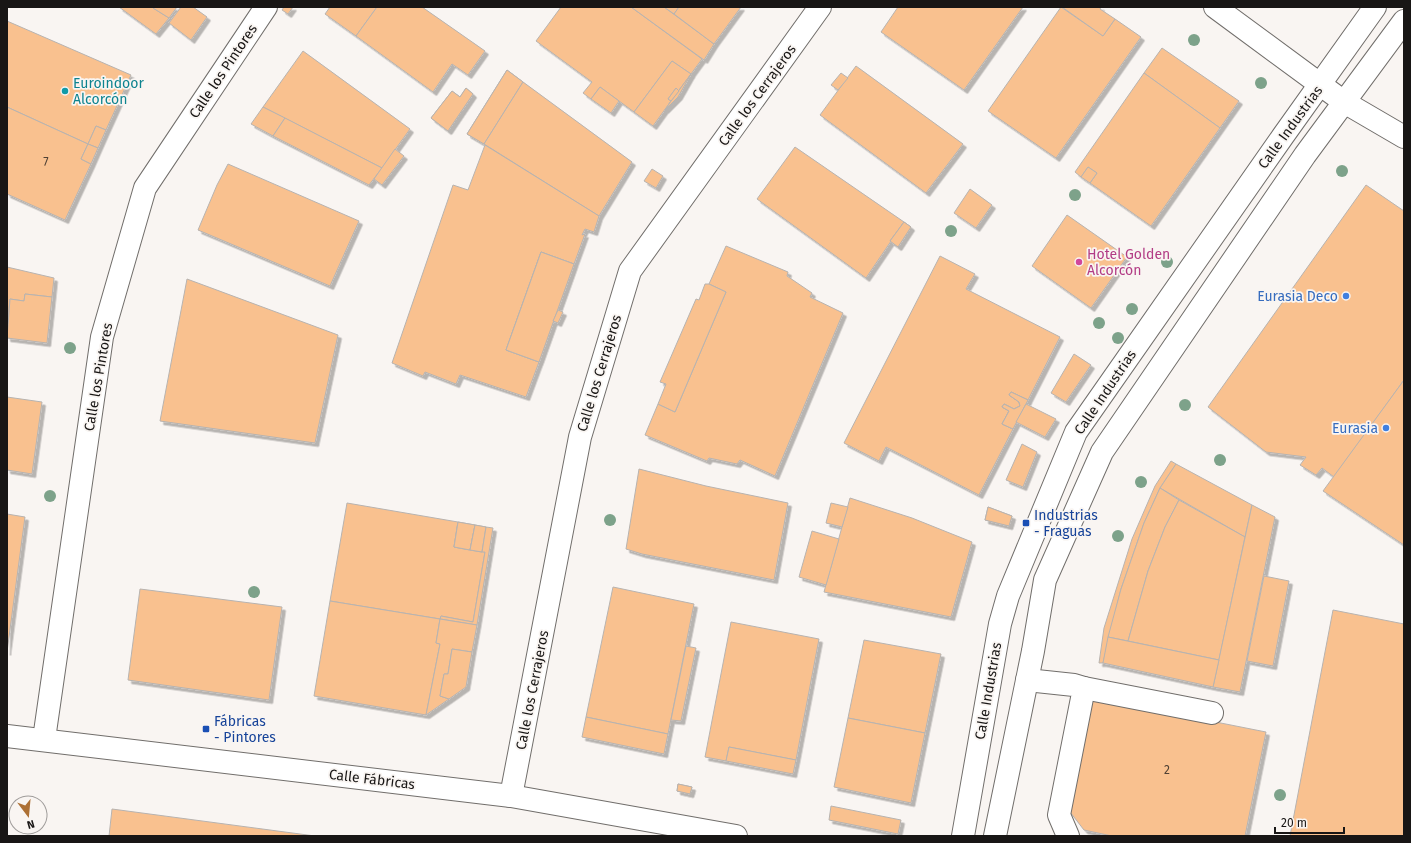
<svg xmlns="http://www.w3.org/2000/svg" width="1411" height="843" font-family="'Fira Sans',sans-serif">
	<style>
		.building { fill: #f9c18f; stroke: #b7b3b0; filter: url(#shadow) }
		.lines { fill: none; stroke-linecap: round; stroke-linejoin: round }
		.minor-casing { stroke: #716e6b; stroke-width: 24 }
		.minor { stroke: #fff; stroke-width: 22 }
		.tree { fill: #7da28a }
		.culture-dot { fill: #0f9aa8; stroke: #f9f5f2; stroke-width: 1.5 }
		.hotel-dot { fill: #d1479c; stroke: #f9f5f2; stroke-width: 1.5 }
		.shop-dot { fill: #3f7fe0; stroke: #f9f5f2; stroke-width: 1.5 }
		.transit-dot { fill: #1a4fb4; stroke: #f9f5f2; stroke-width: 1.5 }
		.labels { text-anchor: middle; stroke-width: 3.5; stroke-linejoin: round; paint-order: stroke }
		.number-label { font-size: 12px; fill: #504134 }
		.street-label { font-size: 14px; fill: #181615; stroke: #f9f5f2 }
		.culture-label { font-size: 14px; fill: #0d838f; stroke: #f9f5f2; text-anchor: start }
		.hotel-label { font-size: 14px; fill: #b23c85; stroke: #f9f5f2; text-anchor: start }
		.shop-label { font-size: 14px; fill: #366cbe; stroke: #f9f5f2; text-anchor: end }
		.transit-label { font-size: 14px; fill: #164399; stroke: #f9f5f2; text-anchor: start }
	</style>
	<defs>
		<filter id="shadow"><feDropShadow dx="3.5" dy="3.5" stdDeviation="0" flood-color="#0004"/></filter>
	</defs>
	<rect width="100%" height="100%" fill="#f9f5f2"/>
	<g class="building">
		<path d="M119,7H154L153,8L169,18L156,34Z"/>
		<path d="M154,7H177L169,18L153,8Z"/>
		<path d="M181,7H193L207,17L191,40L169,23Z"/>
		<path d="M284,7H293L288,14L282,10Z"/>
		<path d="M330,7H377L356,36L325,14Z"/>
		<path d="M377,7H422L485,51L468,75L452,64L433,92L356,36Z"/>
		<path d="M561,7H631L702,59L691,74L672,61L634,112L600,87L591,99L583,93L592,82L536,41Z"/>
		<path d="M631,7H664L714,44L704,60Z"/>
		<path d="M664,7H679L674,14Z"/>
		<path d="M679,7H741L714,44L674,14Z"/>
		<path d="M898,7H1023L964,90L881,32Z"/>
		<path d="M1061,7L1103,36L1115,19L1141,37L1056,158L988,111Z"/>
		<path d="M1062,7H1101L1100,9L1115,19L1103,36Z"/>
		<path d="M7,21L131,75L106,130L96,126L88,144L7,107Z"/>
		<path d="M1162,48L1239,101L1220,128L1144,73Z"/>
		<path d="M303,51L410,129L382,168L263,107Z"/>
		<path d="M672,61L691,74L679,91L676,88L668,99L671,101L653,126L634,112Z"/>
		<path d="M856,66L963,144L926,193L820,115Z"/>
		<path d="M507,70L523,82L484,144L467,134Z"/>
		<path d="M507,70L523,82L484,144L467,134Z"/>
		<path d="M841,73L848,78L838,90L831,85Z"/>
		<path d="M1144,73L1220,128L1151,226L1090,183L1097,173L1088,167L1081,177L1075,172Z"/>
		<path d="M691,74L678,97L665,110L671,101Z"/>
		<path d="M691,74L678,97L665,110L671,101Z"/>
		<path d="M523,82L632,162L599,216L484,144Z"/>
		<path d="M600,87L619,101L611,113L591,99Z"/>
		<path d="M466,88L473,94L448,131L431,118L452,91L460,97Z"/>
		<path d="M466,88L473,94L448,131L431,118L452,91L460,97Z"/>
		<path d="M676,88L679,91L671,101L668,99Z"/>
		<path d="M7,107L88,144L81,159L91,164L65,220L7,194Z"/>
		<path d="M263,107L285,118L273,136L251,124Z"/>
		<path d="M285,118L382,168L369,185L273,136Z"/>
		<path d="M96,126L106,130L98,148L88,144Z"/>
		<path d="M88,144L98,148L91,164L81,159Z"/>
		<path d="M485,145L599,216L594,232L585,229L582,235L585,234L574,264L541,252L506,350L539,362L526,397L460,375L456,384L425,372L423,376L392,363L453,185L468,190Z"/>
		<path d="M795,147L904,222L866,278L757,199Z"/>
		<path d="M395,149L404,156L382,185L374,179Z"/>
		<path d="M228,164L359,221L330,286L198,230L217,185Z"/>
		<path d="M1088,167L1097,173L1090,183L1081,177Z"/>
		<path d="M652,169L663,176L656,188L644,181Z"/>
		<path d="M1366,185L1404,211V380L1334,477L1322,468L1316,475L1300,465L1306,457L1266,452L1208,407Z"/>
		<path d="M970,189L992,205L976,228L954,213Z"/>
		<path d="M1067,215L1127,257L1091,308L1032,266Z"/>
		<path d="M904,222L911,227L898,247L890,241Z"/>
		<path d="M904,222L911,227L898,247L890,241Z"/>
		<path d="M726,246L788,272L787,276L812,293L810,297L843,313L775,476L740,460L737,464L709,458L707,461L645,435L658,404L675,412L726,292L709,284Z"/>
		<path d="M541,252L574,264L539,362L506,350Z"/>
		<path d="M541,252L574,264L539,362L506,350Z"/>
		<path d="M940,256L975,274L966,289L1060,337L1028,400L1011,392L1009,395L1019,402L1020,406L1014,409L1004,404L1002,407L1009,411L1002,424L1013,429L979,495L886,447L879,461L844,443Z"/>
		<path d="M7,267L54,278L52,297L25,294L24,301L10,299L8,324Z"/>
		<path d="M187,279L338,335L315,443L160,421Z"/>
		<path d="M705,284H709L726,292L675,412L658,404L666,384L660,382L696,299L699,300Z"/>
		<path d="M25,294L52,297L47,343L7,338L10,299L24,301Z"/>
		<path d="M558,310L563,312L558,323L553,321Z"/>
		<path d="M1074,354L1091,365L1066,402L1051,393Z"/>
		<path d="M1404,380V545L1323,491Z"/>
		<path d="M1011,392L1028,400L1013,429L1002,424L1009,411L1002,407L1004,404L1014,409L1020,406L1019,402L1009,395Z"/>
		<path d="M1011,392L1028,400L1013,429L1002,424L1009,411L1002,407L1004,404L1014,409L1020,406L1019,402L1009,395Z"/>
		<path d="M7,397L42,402L32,474L7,470Z"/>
		<path d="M1026,404L1056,419L1045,437L1016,422Z"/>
		<path d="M1022,444L1037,452L1023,487L1006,480Z"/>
		<path d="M1171,461L1176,464L1160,488L1144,523L1121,589L1103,663H1099L1104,628L1132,539L1155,486Z"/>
		<path d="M1176,464L1252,505L1245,537L1160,488Z"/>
		<path d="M639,469L706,486L788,503L774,580L642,554L626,549Z"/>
		<path d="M1160,488L1179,500L1165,527L1148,571L1128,641L1108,637L1121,589L1144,523Z"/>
		<path d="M850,498L912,518L972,542L951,617L824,592Z"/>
		<path d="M1179,500L1245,537L1219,660L1128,641L1148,571L1165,527Z"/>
		<path d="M347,503L458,522L454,547L485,552L473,622L441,616L440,619L330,601Z"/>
		<path d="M831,503L848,507L842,527L826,523Z"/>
		<path d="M1252,505L1275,517L1240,692L1213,687Z"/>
		<path d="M988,507L1012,516L1009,526L985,520Z"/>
		<path d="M988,507L1012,516L1009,526L985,520Z"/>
		<path d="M7,514L25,517L7,652Z"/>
		<path d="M458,522L475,525L470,550L454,547Z"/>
		<path d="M458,522L475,525L470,550L454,547Z"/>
		<path d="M475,525L486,527L482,552L470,550Z"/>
		<path d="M475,525L486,527L482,552L470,550Z"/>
		<path d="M486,527L493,528L477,625L440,619L441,616L473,622L485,552H482Z"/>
		<path d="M812,531L839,539L826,585L799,577Z"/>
		<path d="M1264,576L1289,581L1273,666L1247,661Z"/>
		<path d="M613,587L694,604L668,734L586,717Z"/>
		<path d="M140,589L282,607L269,700L128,680Z"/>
		<path d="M330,601L440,619L436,643L440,644L426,715L314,696Z"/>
		<path d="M1333,610L1404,624V836H1290Z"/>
		<path d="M440,619L477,625L472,652L452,649L448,674H444L440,696L449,699L426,715L440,644L436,643Z"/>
		<path d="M731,622L819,639L796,760L729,747L726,761L705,757Z"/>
		<path d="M1108,637L1219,660L1213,687L1103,663Z"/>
		<path d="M864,640L941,654L925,733L848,718Z"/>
		<path d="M686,646L696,648L681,721L671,720Z"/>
		<path d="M452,649L472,652L466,687L449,699L440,696L444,674H448Z"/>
		<path d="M1090,697L1266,732L1245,836H1112L1084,830L1067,808Z"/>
		<path d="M586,717L668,734L664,754L582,737Z"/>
		<path d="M848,718L925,733L911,803L834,787Z"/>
		<path d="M729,747L796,760L793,774L726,761Z"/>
		<path d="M678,784L692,787L690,794L677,791Z"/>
		<path d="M678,784L692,787L690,794L677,791Z"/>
		<path d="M831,806L901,820L898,834L829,820Z"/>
		<path d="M112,809L315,836H109Z"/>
	</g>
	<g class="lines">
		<g class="minor-casing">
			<g id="minor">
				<path d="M1215,7L1344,102L1404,137"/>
				<path d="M1027,680L1074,685L1084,688L1059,815L1068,836"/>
				<path d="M1084,688L1212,713"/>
				<path d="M7,736L511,796L736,836"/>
				<path d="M44,739L102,337L145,188L266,7"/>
				<path d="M511,796L580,437L630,271L820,7"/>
				<path d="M963,836L1000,624L1008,596L1076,432L1283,136L1375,7"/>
				<path d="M995,836L1033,651L1045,580L1102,452L1305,155L1404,21"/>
			</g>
		</g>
		<use href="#minor" class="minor"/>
	</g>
	<g class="tree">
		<circle cx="1194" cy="40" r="6"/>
		<circle cx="1261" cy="83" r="6"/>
		<circle cx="1342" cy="171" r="6"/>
		<circle cx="1075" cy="195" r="6"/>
		<circle cx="951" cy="231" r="6"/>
		<circle cx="1167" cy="262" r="6"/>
		<circle cx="1132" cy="309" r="6"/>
		<circle cx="1099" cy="323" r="6"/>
		<circle cx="1118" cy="338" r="6"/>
		<circle cx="70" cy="348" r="6"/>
		<circle cx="1185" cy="405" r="6"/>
		<circle cx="1220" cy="460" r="6"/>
		<circle cx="1141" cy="482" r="6"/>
		<circle cx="50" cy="496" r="6"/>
		<circle cx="610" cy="520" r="6"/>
		<circle cx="1118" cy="536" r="6"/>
		<circle cx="254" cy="592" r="6"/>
		<circle cx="1280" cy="795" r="6"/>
	</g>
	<circle class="culture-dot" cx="65" cy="91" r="4"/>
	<circle class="hotel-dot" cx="1079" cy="262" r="4"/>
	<g class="shop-dot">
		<circle cx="1346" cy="296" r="4"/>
		<circle cx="1386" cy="428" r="4"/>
	</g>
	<g class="transit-dot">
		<rect x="1022" y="519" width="8" height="8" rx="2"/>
		<rect x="202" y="725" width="8" height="8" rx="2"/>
	</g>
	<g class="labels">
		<g class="number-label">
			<text x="46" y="166">7</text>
			<text x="1167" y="774">2</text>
		</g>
		<g class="street-label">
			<text transform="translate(223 71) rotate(-56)" y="5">Calle los Pintores</text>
			<text transform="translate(757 95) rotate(-54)" y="5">Calle los Cerrajeros</text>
			<text transform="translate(1290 127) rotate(-54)" y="5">Calle Industrias</text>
			<text transform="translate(599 373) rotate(-73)" y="5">Calle los Cerrajeros</text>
			<text transform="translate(98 377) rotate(-80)" y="5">Calle los Pintores</text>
			<text transform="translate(1105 392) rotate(-56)" y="5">Calle Industrias</text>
			<text transform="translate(532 690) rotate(-79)" y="5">Calle los Cerrajeros</text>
			<text transform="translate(988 691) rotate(-80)" y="5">Calle Industrias</text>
			<text transform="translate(372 779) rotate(7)" y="5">Calle Fábricas</text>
		</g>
		<g class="culture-label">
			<text x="73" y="88">Euroindoor<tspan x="73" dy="16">Alcorcón</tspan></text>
		</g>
		<g class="hotel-label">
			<text x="1087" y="259">Hotel Golden<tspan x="1087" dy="16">Alcorcón</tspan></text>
		</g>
		<g class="shop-label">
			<text x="1338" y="301">Eurasia Deco</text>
			<text x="1378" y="433">Eurasia</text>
		</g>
		<g class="transit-label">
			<text x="1034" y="520">Industrias<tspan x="1034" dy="16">- Fraguas</tspan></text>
			<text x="214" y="726">Fábricas<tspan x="214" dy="16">- Pintores</tspan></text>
		</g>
	</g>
	<rect width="1411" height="843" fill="none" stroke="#181615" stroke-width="16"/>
	<g transform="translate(28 815) rotate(164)"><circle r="19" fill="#f9f5f2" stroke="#9f9c9a"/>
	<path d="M0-3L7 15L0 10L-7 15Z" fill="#ad7034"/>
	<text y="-6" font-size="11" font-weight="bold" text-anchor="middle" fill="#181615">N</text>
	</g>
	<path d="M1275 827v6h69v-6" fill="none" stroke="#181615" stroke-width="2"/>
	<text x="1281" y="827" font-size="12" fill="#181615" stroke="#f9f5f2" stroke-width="3" paint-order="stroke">20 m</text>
</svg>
